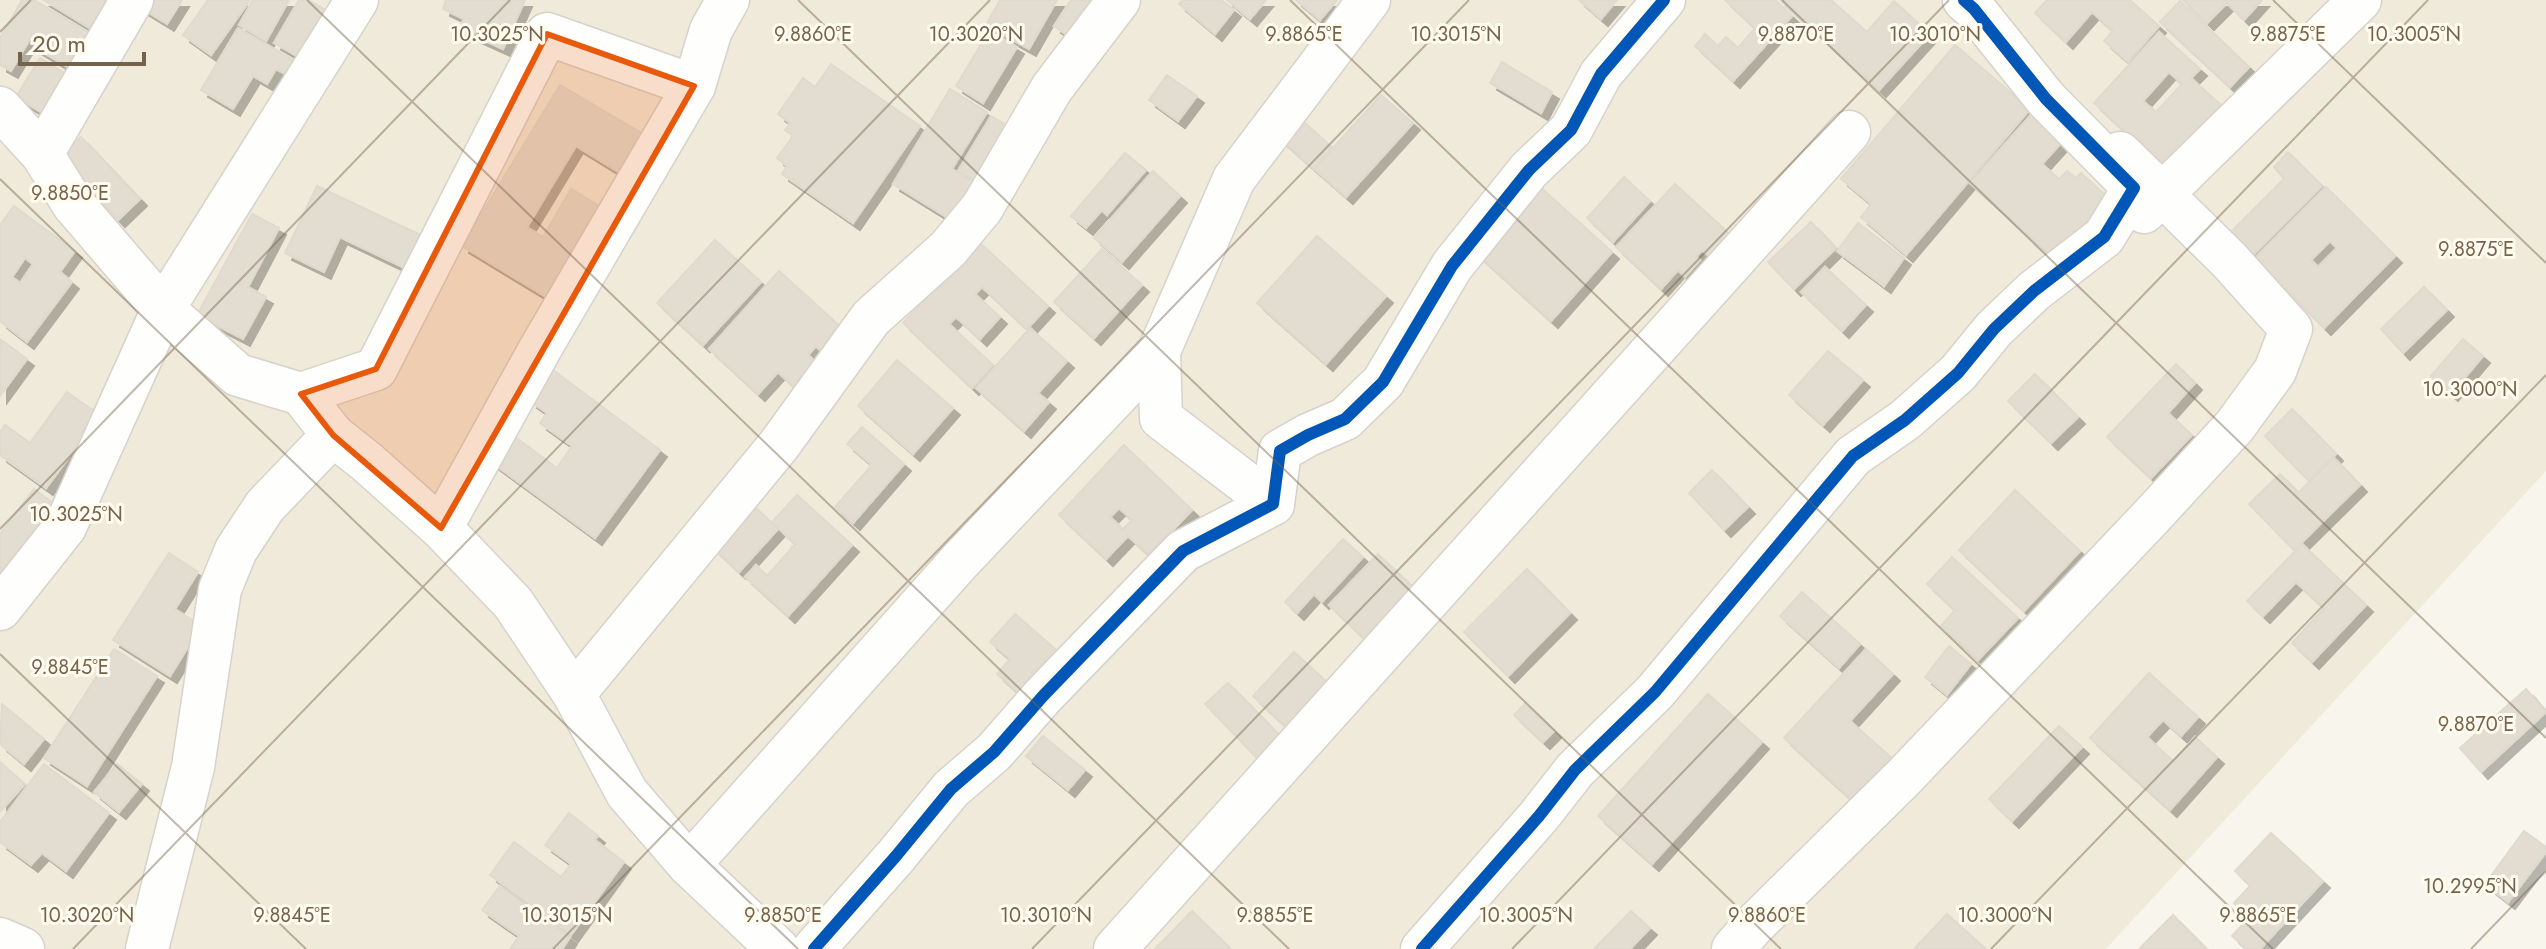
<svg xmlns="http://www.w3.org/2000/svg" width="2546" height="949" font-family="Jost,sans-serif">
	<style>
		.residential { fill: #f0eada }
		.building { fill: #e2dcd1; stroke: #e0dace; stroke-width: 2; fill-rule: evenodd; filter: url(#shadow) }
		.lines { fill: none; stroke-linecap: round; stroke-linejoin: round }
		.minor-casing { stroke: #d7d2ca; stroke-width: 45 }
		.minor { stroke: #fefefc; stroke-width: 42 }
		.cycleway-casing { stroke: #fffbee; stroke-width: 17 }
		.cycleway { stroke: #0057b8; stroke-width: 12 }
		.marked { fill: #e8590c; fill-opacity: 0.2; stroke: #e8590c; stroke-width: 6; stroke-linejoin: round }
		.ticks { fill: none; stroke: #76634c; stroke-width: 2; stroke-opacity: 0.45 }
		.ticks-label { font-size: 20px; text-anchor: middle; fill: #76634c; stroke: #fffbee; stroke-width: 6; stroke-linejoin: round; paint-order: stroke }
	</style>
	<defs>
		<filter id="shadow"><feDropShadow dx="7" dy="7" stdDeviation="0" flood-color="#0004"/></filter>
	</defs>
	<rect width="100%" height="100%" fill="#f7f5ec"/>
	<path class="residential" d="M0,0H2546V471L2106,949H0Z"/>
	<g class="building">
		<path d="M22,0H34L93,35L73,70L34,47L39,38L33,34L11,71L0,65V38Z"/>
		<path d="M44,0H111L93,30Z"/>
		<path d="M145,0H182L167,24L141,8Z"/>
		<path d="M208,0H250L211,55L183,35Z"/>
		<path d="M253,0H289L266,41L239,25Z"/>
		<path d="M299,0H308L331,13L304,60L274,43Z"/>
		<path d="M446,0H525L503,49L459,29L464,19L443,9Z"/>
		<path d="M1000,0H1057L1029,49L986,25Z"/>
		<path d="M1071,0H1089L1096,4L1073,39L1054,26Z"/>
		<path d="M1183,0H1221L1234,10L1215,34L1179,4Z"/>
		<path d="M1227,0H1266L1250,19Z"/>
		<path d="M1296,0H1337L1320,20Z"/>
		<path d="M1579,0H1617L1601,19Z"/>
		<path d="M1725,0H1775L1792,16L1733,81L1695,46L1705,34L1718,46L1726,37L1738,48L1755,28Z"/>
		<path d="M1780,0H1831L1867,32L1894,1L1930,34L1879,90Z"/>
		<path d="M2047,0H2130L2159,26L2128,62L2104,41L2113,31L2092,12L2066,42L2035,13Z"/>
		<path d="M2183,0H2262L2244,20L2227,3L2207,23Z"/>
		<path d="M2180,1L2249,67L2230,87L2160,22Z"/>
		<path d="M238,28L299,63L291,77L276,69L267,84L253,76L233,109L201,90Z"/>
		<path d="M989,31L1017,47L983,103L956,86Z"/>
		<path d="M2159,32L2200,69L2191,78L2221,105L2163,167L2094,103ZM2169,72L2182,84L2156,112L2143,101Z"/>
		<path d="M1955,45L2030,109L1906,255L1861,217L1871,204L1841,179Z"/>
		<path d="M40,58L69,76L46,115L16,97Z"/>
		<path d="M1502,62L1552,92L1541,113L1490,83Z"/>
		<path d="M831,64L920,126L853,223L782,174L787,166L777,158L793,136L785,130L790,123L778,114L803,78L815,87Z"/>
		<path d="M1167,75L1197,96L1178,121L1149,100Z"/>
		<path d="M560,85L645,135L622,174L576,146L527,227L543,237L571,189L606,210L551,300L462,246Z"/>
		<path d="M950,89L987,112L952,169L981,186L958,224L893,184Z"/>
		<path d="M1381,95L1413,123L1346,197L1314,169Z"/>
		<path d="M2039,106L2063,141L2042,164L2059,179L2067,171L2076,178L2081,173L2108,198L2054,258L1970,183Z"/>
		<path d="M1296,115L1333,148L1314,169L1277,136Z"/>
		<path d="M991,116L1016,130L983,185L958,171Z"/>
		<path d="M81,137L140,199L118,220L58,158Z"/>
		<path d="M2288,152L2322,186L2252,256L2229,234L2284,179L2274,167Z"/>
		<path d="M1125,153L1146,170L1107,215L1102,210L1086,228L1071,216Z"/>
		<path d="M1153,171L1180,196L1122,262L1094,238Z"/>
		<path d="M1624,177L1650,201L1613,242L1587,218Z"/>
		<path d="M1675,184L1733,237L1712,259L1702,250L1696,257L1700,260L1685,277L1678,270L1661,289L1616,247Z"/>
		<path d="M1538,185L1612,252L1551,321L1477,254Z"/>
		<path d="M317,186L429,239L413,272L340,237L324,272L285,253Z"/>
		<path d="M2326,187L2395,256L2324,328L2255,258ZM2330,241L2337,248L2318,267L2311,260Z"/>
		<path d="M14,206L75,251L60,272L72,282L27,342L0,321V225ZM25,258L33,264L20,283L12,277Z"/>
		<path d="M252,214L279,228L248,287L266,297L243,339L197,315Z"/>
		<path d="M1811,222L1836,248L1794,289L1768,262Z"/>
		<path d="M1858,223L1904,258L1884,286L1837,251Z"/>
		<path d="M1317,236L1386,296L1326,364L1257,303Z"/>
		<path d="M715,240L761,282L703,345L657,303Z"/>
		<path d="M979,242L1048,306L1027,329L982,287L975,294L1000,317L980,339L956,317L949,324L993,365L972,388L903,323Z"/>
		<path d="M1102,249L1142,285L1094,338L1054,302Z"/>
		<path d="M1825,267L1866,305L1842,331L1801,292Z"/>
		<path d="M779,271L852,337L831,361L816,346L808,355L820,366L798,391L778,372L758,394L709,349Z"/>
		<path d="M2424,287L2447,310L2403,353L2381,329Z"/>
		<path d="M1030,328L1067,361L1038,393L1049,402L1024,431L976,388Z"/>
		<path d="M0,339L27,359L0,396Z"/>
		<path d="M2463,339L2483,356L2451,394L2431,376Z"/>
		<path d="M1828,351L1863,380L1823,425L1789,395Z"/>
		<path d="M897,360L953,408L913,454L858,406Z"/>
		<path d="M2176,364L2195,383L2168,413L2192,435L2151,478L2107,437Z"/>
		<path d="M553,370L660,450L595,538L487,459L507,431L557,468L572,446L540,423L547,413L530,401Z"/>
		<path d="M2035,374L2078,417L2051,443L2008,401Z"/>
		<path d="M67,392L100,415L46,488L0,455V432L5,425L30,443Z"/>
		<path d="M2292,409L2336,454L2309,481L2265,436Z"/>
		<path d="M862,427L904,464L853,523L835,507L872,465L847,444Z"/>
		<path d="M1124,445L1192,510L1149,555L1128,536L1106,559L1059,515ZM1119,508L1132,520L1123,529L1110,517Z"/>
		<path d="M2334,458L2360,485L2294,550L2249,504L2280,474L2298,493Z"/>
		<path d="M1712,470L1748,507L1724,530L1689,493Z"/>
		<path d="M34,489L57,506L0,583V534Z"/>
		<path d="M2015,490L2080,551L2024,611L1959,550Z"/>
		<path d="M797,495L852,545L788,616L745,577L756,565L767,576L795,544L772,522Z"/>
		<path d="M752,504L778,529L739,572L713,548Z"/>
		<path d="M1343,539L1363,557L1322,602L1314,594L1297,613L1285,602Z"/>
		<path d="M2302,544L2366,605L2312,662L2292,643L2324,608L2296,582L2263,616L2247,601Z"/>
		<path d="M169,553L198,572L175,609L201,626L170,676L113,640Z"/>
		<path d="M1378,554L1423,596L1374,648L1329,605Z"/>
		<path d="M1952,557L2018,618L1978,660L1941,626L1955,610L1927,584Z"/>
		<path d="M1527,569L1570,613L1508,676L1464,632Z"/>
		<path d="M1802,592L1860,644L1839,668L1780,616Z"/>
		<path d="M1015,614L1061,654L1024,698L997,674L1010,659L990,642Z"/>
		<path d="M1949,646L1971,664L1947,695L1925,677Z"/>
		<path d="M114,649L157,676L87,786L44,758Z"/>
		<path d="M1866,649L1893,674L1850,721L1894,760L1855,803L1784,738Z"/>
		<path d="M1294,652L1336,690L1294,734L1253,696Z"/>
		<path d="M2149,673L2198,717L2181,736L2163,720L2147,737L2173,761L2195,737L2217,757L2170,810L2090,738Z"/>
		<path d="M1228,683L1284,740L1261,762L1205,704Z"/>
		<path d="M2526,689L2546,712L2481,772L2460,748Z"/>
		<path d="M1708,694L1762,742L1652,864L1598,816Z"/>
		<path d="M2,704L44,739L24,764L0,744Z"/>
		<path d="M1525,704L1554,731L1543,742L1514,715Z"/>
		<path d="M2059,726L2082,747L2012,821L1989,799Z"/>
		<path d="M1043,736L1085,770L1068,790L1026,756Z"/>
		<path d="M0,762L25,784L0,812Z"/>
		<path d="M44,764L109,813L66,871L42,853L31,865L0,842V822Z"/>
		<path d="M117,764L142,784L119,812L94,792Z"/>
		<path d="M569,813L598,836L595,840L624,862L571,935L490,875L514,842L561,877L571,864L545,845Z"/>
		<path d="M2524,831L2546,847V852L2508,902L2485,884Z"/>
		<path d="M2271,833L2323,881L2260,949H2247L2232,936L2249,918L2234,903L2250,886L2235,871Z"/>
		<path d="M500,886L570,937L562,949H510L519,936L482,910Z"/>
		<path d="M1192,911L1231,949H1155Z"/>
		<path d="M1631,911L1650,928L1630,949H1594Z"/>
		<path d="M1947,914L1986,949H1914Z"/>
		<path d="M2173,915L2207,949H2139Z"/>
	</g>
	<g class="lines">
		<g class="minor-casing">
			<g id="minor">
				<path d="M0,108L42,154L73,204L163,309L238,375L301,394L333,435L367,462L441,528L513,603L574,694L627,793L689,865L778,949"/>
				<path d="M42,154L132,0"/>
				<path d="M2144,212L2360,0"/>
				<path d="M301,394L376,369L547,34L694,86"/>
				<path d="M1273,504L1161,418L1159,351L1234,179L1369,0"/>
				<path d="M441,528L540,349L694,86L711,30L728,0"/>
				<path d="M0,609L65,527L163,309L357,0"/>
				<path d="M574,694L779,445L871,318L948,249L982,208L1052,88L1119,0"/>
				<path d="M689,865L959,562L1159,351"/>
				<path d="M0,939L23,949"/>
				<path d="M147,949L193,767L220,589L236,550L265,506L333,435"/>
				<path d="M814,949L896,856L951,789L994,752L1043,696L1183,551L1273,504L1280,451L1308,435L1345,419L1383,382L1452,266L1529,170L1571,130L1601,74L1664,0"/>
				<path d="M1115,949L1849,132"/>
				<path d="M1422,949L1539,816L1575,770L1655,692L1853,456L1905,420L1958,373L1994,329L2034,291L2104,237L2134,188L2046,99L1974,9L1964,0"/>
				<path d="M1733,949L1753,926L1904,777L2150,518L2234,427L2275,371L2291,329L2229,260L2120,153"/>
			</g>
		</g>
		<use href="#minor" class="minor"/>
		<g class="cycleway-casing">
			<g id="cycleway">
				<path d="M814,949L896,856L951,789L994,752L1043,696L1183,551L1273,504L1280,451L1308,435L1345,419L1383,382L1452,266L1529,170L1571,130L1601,74L1664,0"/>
				<path d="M1422,949L1539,816L1575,770L1655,692L1853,456L1905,420L1958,373L1994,329L2034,291L2104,237L2134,188L2046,99L1974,9L1964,0"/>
			</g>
		</g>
		<use href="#cycleway" class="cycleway"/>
	</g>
	<path class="marked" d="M547,34L694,86L441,528L333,435L301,394L376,369Z"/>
	<path class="ticks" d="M307,0L1289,949M798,0L1781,949M1290,0L2273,949M1782,0L2546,738M2273,0L2546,263M0,32L31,0M0,179L798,949M0,529L510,0M0,654L306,949M73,949L990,0M553,949L1469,0M1032,949L1949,0M1512,949L2428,0M1991,949L2546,375M2471,949L2546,871"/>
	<g class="ticks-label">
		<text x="813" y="41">9.8860°E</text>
		<text x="1304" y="41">9.8865°E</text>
		<text x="1796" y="41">9.8870°E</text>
		<text x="2288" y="41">9.8875°E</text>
		<text x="497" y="41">10.3025°N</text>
		<text x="976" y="41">10.3020°N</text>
		<text x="1456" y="41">10.3015°N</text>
		<text x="1935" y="41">10.3010°N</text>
		<text x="2414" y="41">10.3005°N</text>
		<text x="70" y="200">9.8850°E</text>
		<text x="2476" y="256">9.8875°E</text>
		<text x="2470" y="396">10.3000°N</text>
		<text x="76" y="521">10.3025°N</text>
		<text x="70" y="674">9.8845°E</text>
		<text x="2476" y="731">9.8870°E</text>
		<text x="2470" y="893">10.2995°N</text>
		<text x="87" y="922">10.3020°N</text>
		<text x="567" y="922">10.3015°N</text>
		<text x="1046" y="922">10.3010°N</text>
		<text x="1526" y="922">10.3005°N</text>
		<text x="2005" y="922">10.3000°N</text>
		<text x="292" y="922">9.8845°E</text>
		<text x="783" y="922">9.8850°E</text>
		<text x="1275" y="922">9.8855°E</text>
		<text x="1767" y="922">9.8860°E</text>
		<text x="2258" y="922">9.8865°E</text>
	</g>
	<path d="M20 52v12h124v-12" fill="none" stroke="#76634c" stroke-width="4"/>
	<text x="32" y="52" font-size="24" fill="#76634c" stroke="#fffbee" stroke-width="6" paint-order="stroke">20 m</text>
</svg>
